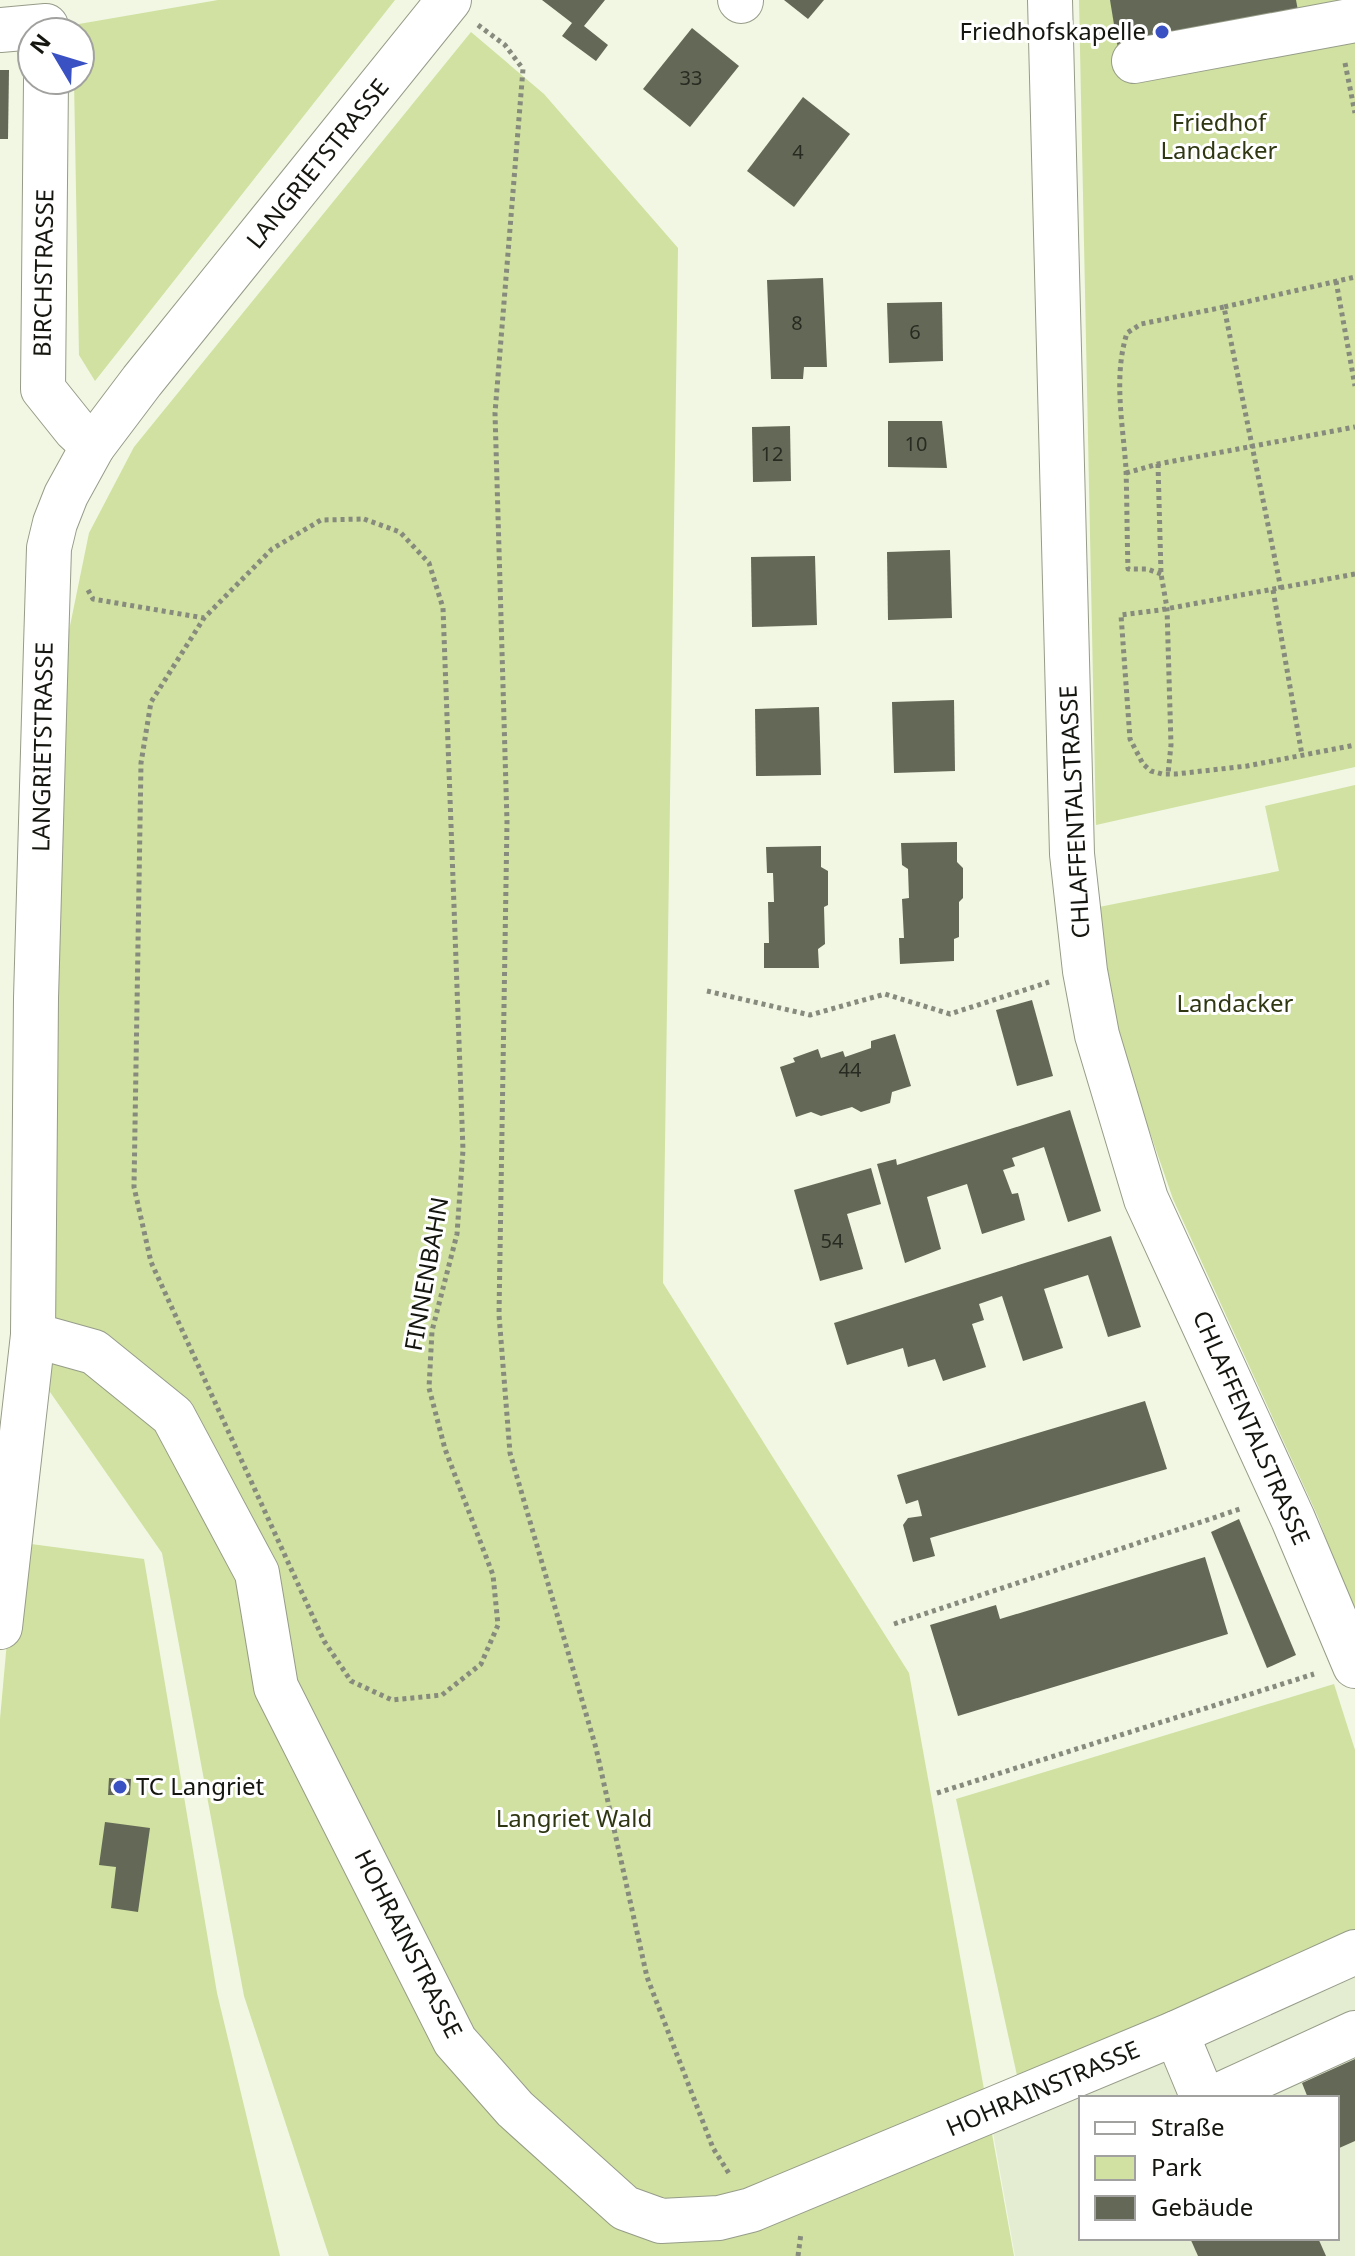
<svg xmlns="http://www.w3.org/2000/svg" width="1355" height="2256" font-family="'Noto Sans',sans-serif">
	<style>
		.built { fill: #e4ecd1; fill-rule: evenodd }
		.green { fill: #d0e1a1 }
		.building { fill: #646957 }
		.lines { fill: none; stroke-linecap: round; stroke-linejoin: round }
		.minor-casing { stroke: #969c89; stroke-width: 46 }
		.path { stroke: #878b7d; stroke-width: 5; stroke-dasharray: 4 4; stroke-linecap: butt }
		.minor { stroke: #fff; stroke-width: 44 }
		.poi-dot { fill: #3a51c3; stroke: #fff; stroke-width: 3 }
		.labels { text-anchor: middle; stroke-width: 6; stroke-linejoin: round; paint-order: stroke }
		.number-label { font-size: 20px; fill: #282b21 }
		.poi-label { font-size: 24px; fill: #14160f; stroke: #fff; text-anchor: end }
		.park-label { font-size: 24px; fill: #2f3712; stroke: #fff }
		.street-label { font-size: 24px; fill: #14160f; stroke: #fff }
	</style>
	<rect width="100%" height="100%" fill="#f1f7e3"/>
	<path class="built" d="M1355,1960V2256H1015L991,2121ZM1081,2098H1337V2238H1081Z"/>
	<g class="green">
		<path d="M218,0H395L95,381L79,355L74,80H80V32H74L73,25Z"/>
		<path d="M1079,0H1355V767L1096,825Z"/>
		<path d="M471,32L544,94L678,248L663,1283L909,1673L1014,2256H329L244,1996L162,1553L50,1392L63,660L89,533L134,447Z"/>
		<path d="M1355,785V1619L1318,1517L1173,1199L1117,1037L1099,907L1279,871L1265,806Z"/>
		<path d="M16,1542L144,1559L217,1993L280,2256H0V1719Z"/>
		<path d="M1334,1684L1355,1750V1933L1018,2080L956,1799Z"/>
	</g>
	<g class="building">
		<path d="M542,0H605L584,26L608,45L596,61L562,36L572,23Z"/>
		<path d="M784,0H824L808,19Z"/>
		<path d="M1110,0H1296L1299,16L1118,49Z"/>
		<path d="M692,28L739,66L690,127L643,89Z"/>
		<path d="M0,70H9L8,139H0Z"/>
		<path d="M803,97L850,134L794,207L747,171Z"/>
		<path d="M823,278L827,367H804L803,379H771L767,280Z"/>
		<path d="M942,302L943,361L889,363L887,303Z"/>
		<path d="M888,421H942L947,468L888,467Z"/>
		<path d="M790,426L791,481L753,482L752,427Z"/>
		<path d="M950,550L952,618L888,620L887,552Z"/>
		<path d="M815,556L817,625L752,627L751,557Z"/>
		<path d="M954,700L955,771L894,773L892,702Z"/>
		<path d="M819,707L821,775L756,776L755,709Z"/>
		<path d="M957,842V862L963,868V898L959,902V937L954,939V961L900,964L899,938H904L902,899L909,898L908,869L902,865L901,843Z"/>
		<path d="M821,846V867L828,871V905L824,907L825,944L818,949L819,968H764V943H769L768,902H774L773,873H767L766,847Z"/>
		<path d="M1032,1000L1053,1076L1017,1086L996,1010Z"/>
		<path d="M895,1034L911,1086L892,1092L890,1103L861,1112L852,1107L821,1116L811,1112L796,1117L780,1067L795,1062L793,1058L818,1049L821,1058L843,1051L845,1057L871,1048V1041Z"/>
		<path d="M1070,1110L1101,1211L1068,1222L1044,1147L1012,1158L1015,1166L1003,1170L1012,1194L1018,1193L1025,1220L982,1234L967,1184L927,1197L941,1249L905,1263L877,1164L896,1159L897,1165Z"/>
		<path d="M871,1168L881,1204L847,1214L863,1269L820,1281L794,1190Z"/>
		<path d="M1111,1236L1141,1327L1108,1337L1088,1275L1044,1289L1063,1348L1023,1361L1002,1296L979,1304L984,1320L972,1324L986,1367L943,1381L935,1359L908,1367L903,1348L847,1365L834,1323Z"/>
		<path d="M1145,1401L1167,1469L930,1538L935,1556L913,1562L903,1525L908,1518L922,1516L918,1500L906,1504L897,1475Z"/>
		<path d="M1239,1519L1296,1655L1267,1668L1211,1532Z"/>
		<path d="M1205,1557L1228,1634L958,1716L930,1625L996,1605L1000,1619Z"/>
		<path d="M109,1778L131,1779L130,1795H108Z"/>
		<path d="M105,1822L150,1828L138,1912L111,1908L116,1867L99,1865Z"/>
		<path d="M1355,2059V2141L1337,2149V2098H1308L1302,2083Z"/>
		<path d="M1190,2238H1318L1326,2256H1198Z"/>
	</g>
	<g class="lines">
		<g class="minor-casing">
			<g id="minor">
				<path d="M740,0L741,1"/>
				<path d="M1050,0L1072,854L1085,971L1097,1035L1146,1199L1293,1519L1355,1666"/>
				<path d="M0,30L46,26"/>
				<path d="M1134,61L1355,20"/>
				<path d="M46,80L43,389L75,429L93,446"/>
				<path d="M33,1335L94,1352L173,1416L257,1573L276,1687L455,2041L515,2109L625,2208L661,2221L719,2218L751,2210L1176,2033L1355,1952"/>
				<path d="M0,1627L33,1335L36,998L46,646L49,548L55,523L66,495L93,446L142,381L449,0"/>
				<path d="M1176,2033L1203,2098"/>
				<path d="M1213,2098L1355,2033"/>
			</g>
		</g>
		<g class="path">
			<path d="M478,25L505,45L523,69L495,413L507,822L499,1315L510,1453L596,1748L647,1977L713,2148L730,2175"/>
			<path d="M1345,63L1355,113"/>
			<path d="M1336,281L1355,386"/>
			<path d="M1158,464L1161,574L1167,608L1171,745L1168,774"/>
			<path d="M1126,473L1158,464L1355,427"/>
			<path d="M364,519L400,532L429,563L443,608L463,1150L457,1234L432,1331L429,1388L445,1449L493,1575L498,1625L481,1664L442,1695L392,1700L351,1681L324,1641L151,1262L134,1187L141,763L151,702L204,618L272,549L321,520Z"/>
			<path d="M1161,574L1147,569H1128C1127,536 1127,502 1126,469C1123,424 1113,377 1127,333L1141,324L1224,307"/>
			<path d="M1355,574L1160,610L1121,615L1130,739L1143,764L1151,771L1162,774H1176L1247,766L1355,745"/>
			<path d="M1281,589L1224,307L1355,277"/>
			<path d="M88,590L93,599L204,618"/>
			<path d="M1273,590L1302,755"/>
			<path d="M707,991L810,1015L885,994L950,1014L1049,982"/>
			<path d="M894,1624L1243,1508"/>
			<path d="M937,1793L1314,1674"/>
			<path d="M798,2256L801,2233"/>
		</g>
		<use href="#minor" class="minor"/>
	</g>
	<g class="poi-dot">
		<circle cx="1162" cy="32" r="8"/>
		<circle cx="120" cy="1787" r="8"/>
	</g>
	<g class="labels">
		<g class="number-label">
			<text x="691" y="85">33</text>
			<text x="798" y="159">4</text>
			<text x="797" y="330">8</text>
			<text x="915" y="339">6</text>
			<text x="916" y="451">10</text>
			<text x="772" y="461">12</text>
			<text x="850" y="1077">44</text>
			<text x="832" y="1248">54</text>
		</g>
		<g class="poi-label">
			<text x="1146" y="40">Friedhofskapelle</text>
			<text x="136" y="1795" text-anchor="start">TC Langriet</text>
		</g>
		<g class="park-label">
			<text x="1219" y="131">Friedhof<tspan x="1219" dy="28">Landacker</tspan></text>
			<text x="1235" y="1012">Landacker</text>
			<text x="574" y="1827">Langriet Wald</text>
		</g>
		<g class="street-label">
			<text transform="translate(318 164) rotate(-51)" y="8">LANGRIETSTRASSE</text>
			<text transform="translate(44 273) rotate(-89)" y="8">BIRCHSTRASSE</text>
			<text transform="translate(43 747) rotate(-89)" y="8">LANGRIETSTRASSE</text>
			<text transform="translate(1075 812) rotate(-93)" y="8">CHLAFFENTALSTRASSE</text>
			<text transform="translate(427 1274) rotate(-80)" y="8">FINNENBAHN</text>
			<text transform="translate(1251 1428) rotate(66)" y="8">CHLAFFENTALSTRASSE</text>
			<text transform="translate(408 1944) rotate(63)" y="8">HOHRAINSTRASSE</text>
			<text transform="translate(1043 2089) rotate(-23)" y="8">HOHRAINSTRASSE</text>
		</g>
	</g>
	<rect x="1079" y="2096" width="260" height="144" fill="#ffffff" stroke="#a1a29f" stroke-width="2"/>
	<rect x="1095" y="2122" width="40" height="12" fill="#ffffff" stroke="#a1a29f" stroke-width="2"/>
	<text x="1151" y="2136" font-size="24" fill="#14160f">Straße</text>
	<rect x="1095" y="2156" width="40" height="24" fill="#d0e1a1" stroke="#a1a29f" stroke-width="2"/>
	<text x="1151" y="2176" font-size="24" fill="#14160f">Park</text>
	<rect x="1095" y="2196" width="40" height="24" fill="#646957" stroke="#a1a29f" stroke-width="2"/>
	<text x="1151" y="2216" font-size="24" fill="#14160f">Gebäude</text>
	<g transform="translate(56 56) rotate(308)"><circle r="38" fill="#ffffff" stroke="#a1a29f" stroke-width="2"/>
	<path d="M0-6L14 30L0 20L-14 30Z" fill="#3a51c3"/>
	<text y="-12" font-size="22" font-weight="bold" text-anchor="middle" fill="#14160f">N</text>
	</g>
</svg>
